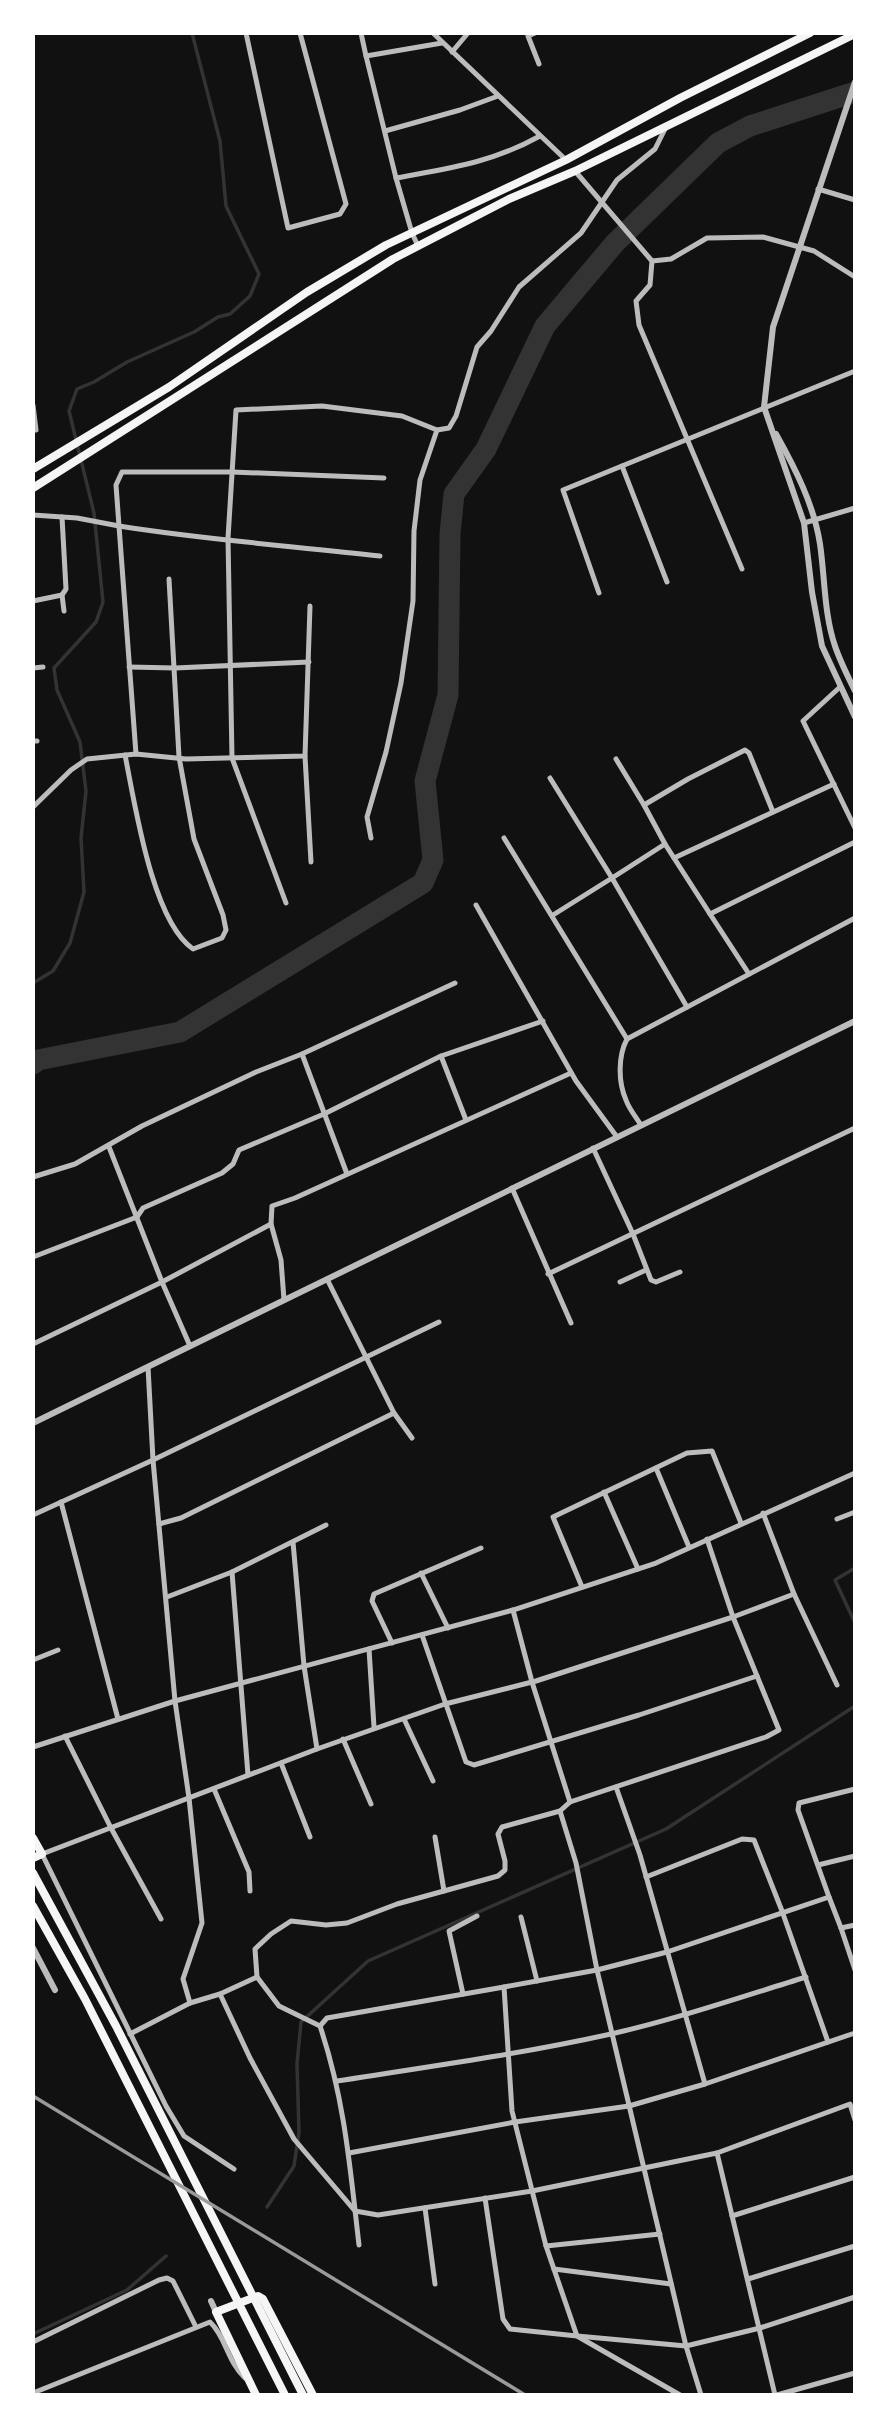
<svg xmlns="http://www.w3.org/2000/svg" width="888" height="2428" font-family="'Open Sans',sans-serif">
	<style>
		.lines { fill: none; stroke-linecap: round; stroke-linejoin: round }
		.stream { stroke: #333; stroke-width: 3.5 }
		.river { stroke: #333; stroke-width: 21 }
		.minor { stroke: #bcbcbc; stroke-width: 5 }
		.tertiary { stroke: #bcbcbc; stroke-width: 6 }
		.primary { stroke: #f5f5f5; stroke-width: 8 }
		.trunk { stroke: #f5f5f5; stroke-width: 8 }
		.rail { stroke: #9a9a9a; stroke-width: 3.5 }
	</style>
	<rect width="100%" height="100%" fill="#111"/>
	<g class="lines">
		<g class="stream">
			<path d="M33,983L53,971L70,943L84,892L81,838L86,791L80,742L57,690L54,668L96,622L103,602L94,513L69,411L77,389L94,382L127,362L194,332L218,317L230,314L250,296L259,274L226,206L220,141L192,33"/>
			<path d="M855,1568L835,1580L855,1623"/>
			<path d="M267,2207L294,2166L299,2132L297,2064L301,2022L368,1961L666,1829L855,1706"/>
			<path d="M33,2334L127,2290L166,2256"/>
		</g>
		<path class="river" d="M33,1064L38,1060L180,1032L423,883L433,860L425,781L448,695L450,534L454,494L486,449L545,326L615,243L718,143L750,126L855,92"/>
		<g class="minor">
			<path d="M246,33L288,228L340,214L346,204L300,33"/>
			<path d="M361,33L366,56L442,43"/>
			<path d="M433,33L566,160"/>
			<path d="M535,33L528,36L539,64"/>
			<path d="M452,52L468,33"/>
			<path d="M366,56L396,178L412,233L418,246"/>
			<path d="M385,131L460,110L498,96"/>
			<path d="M575,171L652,261L650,285L636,301L639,325L742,569"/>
			<path d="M396,178C450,168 491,163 540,136"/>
			<path d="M818,189L855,200"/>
			<path d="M652,261L671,259L707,238L763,237L814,251L855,277"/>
			<path d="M33,405L36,430H33"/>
			<path d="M622,466L667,582"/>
			<path d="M33,515L77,518L119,526L116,485L122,472H232L384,478"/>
			<path d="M62,517L66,589L62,595L64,611"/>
			<path d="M804,523L855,508"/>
			<path d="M599,593L563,490L855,371"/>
			<path d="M33,601L62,595"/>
			<path d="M129,667L175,668L309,662"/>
			<path d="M33,668L43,667"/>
			<path d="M840,687L803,721L855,828"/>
			<path d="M33,741H37"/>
			<path d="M136,754L119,526C206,540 293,546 380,556"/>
			<path d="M125,755C135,804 152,921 193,949L222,938L226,930L223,915L194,839L179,757L169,579"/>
			<path d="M305,756L311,862"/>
			<path d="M616,759L644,805"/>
			<path d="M550,778L612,878L553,915"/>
			<path d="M33,807L71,770L87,759L136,754L186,759L305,756L310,606"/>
			<path d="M371,838L367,817L386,752L401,683L413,601L414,531L420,480L437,430"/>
			<path d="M504,838L627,1039"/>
			<path d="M665,844L644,805L688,779L745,750L749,753L773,812"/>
			<path d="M674,858L665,844L612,878L687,1007"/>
			<path d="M286,903L232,758L228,538L236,410L322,406L402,416L437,430L449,428L456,416L477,347L491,331L519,287L581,233L617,180L655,149L666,127"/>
			<path d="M476,905L576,1081L617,1137"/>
			<path d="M710,914L674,858L834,784"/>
			<path d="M749,974L710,914L855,842"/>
			<path d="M302,1054L455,983"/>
			<path d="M441,1056L466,1120"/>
			<path d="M641,1125C636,1117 629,1109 626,1100C618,1082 618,1056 627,1039L855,918"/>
			<path d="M109,1147L162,1282L190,1346"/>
			<path d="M593,1148L633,1234L651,1280L656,1282L680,1272"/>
			<path d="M33,1177L75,1164L142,1126L256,1072L302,1054L347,1174"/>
			<path d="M512,1188L571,1323"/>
			<path d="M271,1224L281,1260L284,1300"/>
			<path d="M33,1257L137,1217L143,1208L222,1173L233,1164L239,1150L324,1114L441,1056L543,1021"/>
			<path d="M548,1274L855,1128"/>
			<path d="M327,1279L394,1413L412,1438"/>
			<path d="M620,1282L646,1270"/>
			<path d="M33,1344L162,1282L271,1224L272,1206L295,1198L571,1073"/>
			<path d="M148,1367L153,1460L175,1701L189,1798L202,1923L183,1979L190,2003"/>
			<path d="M656,1468L689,1547"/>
			<path d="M604,1492L638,1569"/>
			<path d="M61,1502L118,1719"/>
			<path d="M763,1513L794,1594L837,1685"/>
			<path d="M33,1515L153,1460L439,1322"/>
			<path d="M837,1519L855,1512"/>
			<path d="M159,1524L181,1518L394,1413"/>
			<path d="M232,1572L248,1775"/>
			<path d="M421,1573L448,1628"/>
			<path d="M582,1587L553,1517L687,1453L712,1451L741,1523"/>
			<path d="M167,1597L232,1572L326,1525"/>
			<path d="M513,1610L532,1682L570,1802"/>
			<path d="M422,1635L466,1762L474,1765L639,1715L757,1676"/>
			<path d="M392,1643L372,1601L374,1594L481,1548"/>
			<path d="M369,1649L374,1727"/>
			<path d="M33,1660L58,1650"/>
			<path d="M404,1719L433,1781"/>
			<path d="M65,1736L111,1828L161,1919"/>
			<path d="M343,1739L371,1804"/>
			<path d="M33,1747L175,1701L513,1610L656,1563L855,1473"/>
			<path d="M317,1749L445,1704L536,1681L733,1617L707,1539"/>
			<path d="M281,1763L310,1837"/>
			<path d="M616,1787L640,1855L705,2084"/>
			<path d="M214,1789L249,1872L250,1891"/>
			<path d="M560,1811L576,1863L597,1970L686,2346L701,2395"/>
			<path d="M435,1837L444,1891"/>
			<path d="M818,1865L855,1856"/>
			<path d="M646,1877L742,1839L754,1840L782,1911L828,2042"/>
			<path d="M829,1897L798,1810L799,1803L855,1789"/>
			<path d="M521,1917L537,1981"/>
			<path d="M855,1925L841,1928L829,1897L667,1952L597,1970L504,1987L512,2111L546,2246L577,2336L686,2346L760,2328L855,2297"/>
			<path d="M841,1928L855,1970"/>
			<path d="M257,1977L255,1949L271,1934L291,1921L326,1925L347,1923L397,1904L498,1876L505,1870V1861L498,1834L502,1827L560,1811L570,1802L766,1737L779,1730L733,1617L794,1594"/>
			<path d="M220,1994L250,2058L294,2139L355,2211L378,2215L532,2191L717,2153L850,2104L855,2120"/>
			<path d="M463,1994L449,1931L477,1916"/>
			<path d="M320,2026L327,2018L504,1987"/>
			<path d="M130,2034L190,2003L220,1994L257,1977L279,2006L320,2026C345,2101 350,2168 359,2245"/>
			<path d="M337,2081C428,2067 520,2054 611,2034C677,2019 741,1997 806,1977"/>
			<path d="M349,2153L515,2122L629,2106L705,2084L855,2033"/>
			<path d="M717,2153L775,2395"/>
			<path d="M234,2169L184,2136L166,2106L42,1854L317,1749L304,1666L293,1542"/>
			<path d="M485,2198L503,2319L510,2329L577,2336L680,2395"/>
			<path d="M425,2208L435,2284"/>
			<path d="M732,2216L855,2177"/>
			<path d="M546,2246L660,2234"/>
			<path d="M554,2269L671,2284"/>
			<path d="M748,2279L855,2246"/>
			<path d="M33,2342L159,2280L167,2278L173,2281L196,2327"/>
			<path d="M33,2393L210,2322C226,2337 227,2361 245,2378"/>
			<path d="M777,2395L855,2373"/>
		</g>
		<g class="tertiary">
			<path d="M855,82L773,327L764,407L804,523L812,592L822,646L855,717"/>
			<path d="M776,434C795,468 814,505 820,544C825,578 824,614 835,646C840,661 848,677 855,691"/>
			<path d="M33,1423L855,1021"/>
			<path d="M33,1948L55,1990"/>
			<path d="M211,2301L216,2312"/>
		</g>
		<g class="primary">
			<path d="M33,1838L42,1854L33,1858"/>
			<path d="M256,2395L216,2312L258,2296L263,2299L313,2395"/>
		</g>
		<g class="trunk">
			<path d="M33,469L169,387L307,292L386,245L566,160L680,98L810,33"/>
			<path d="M33,488L393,259L509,199L575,171L855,34"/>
			<path d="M33,1873L116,2026L303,2395"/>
			<path d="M33,1906L85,1999L285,2395"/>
		</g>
		<path class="rail" d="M33,2096L525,2395"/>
	</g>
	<rect width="888" height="2428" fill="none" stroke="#ffffff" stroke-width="70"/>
</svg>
